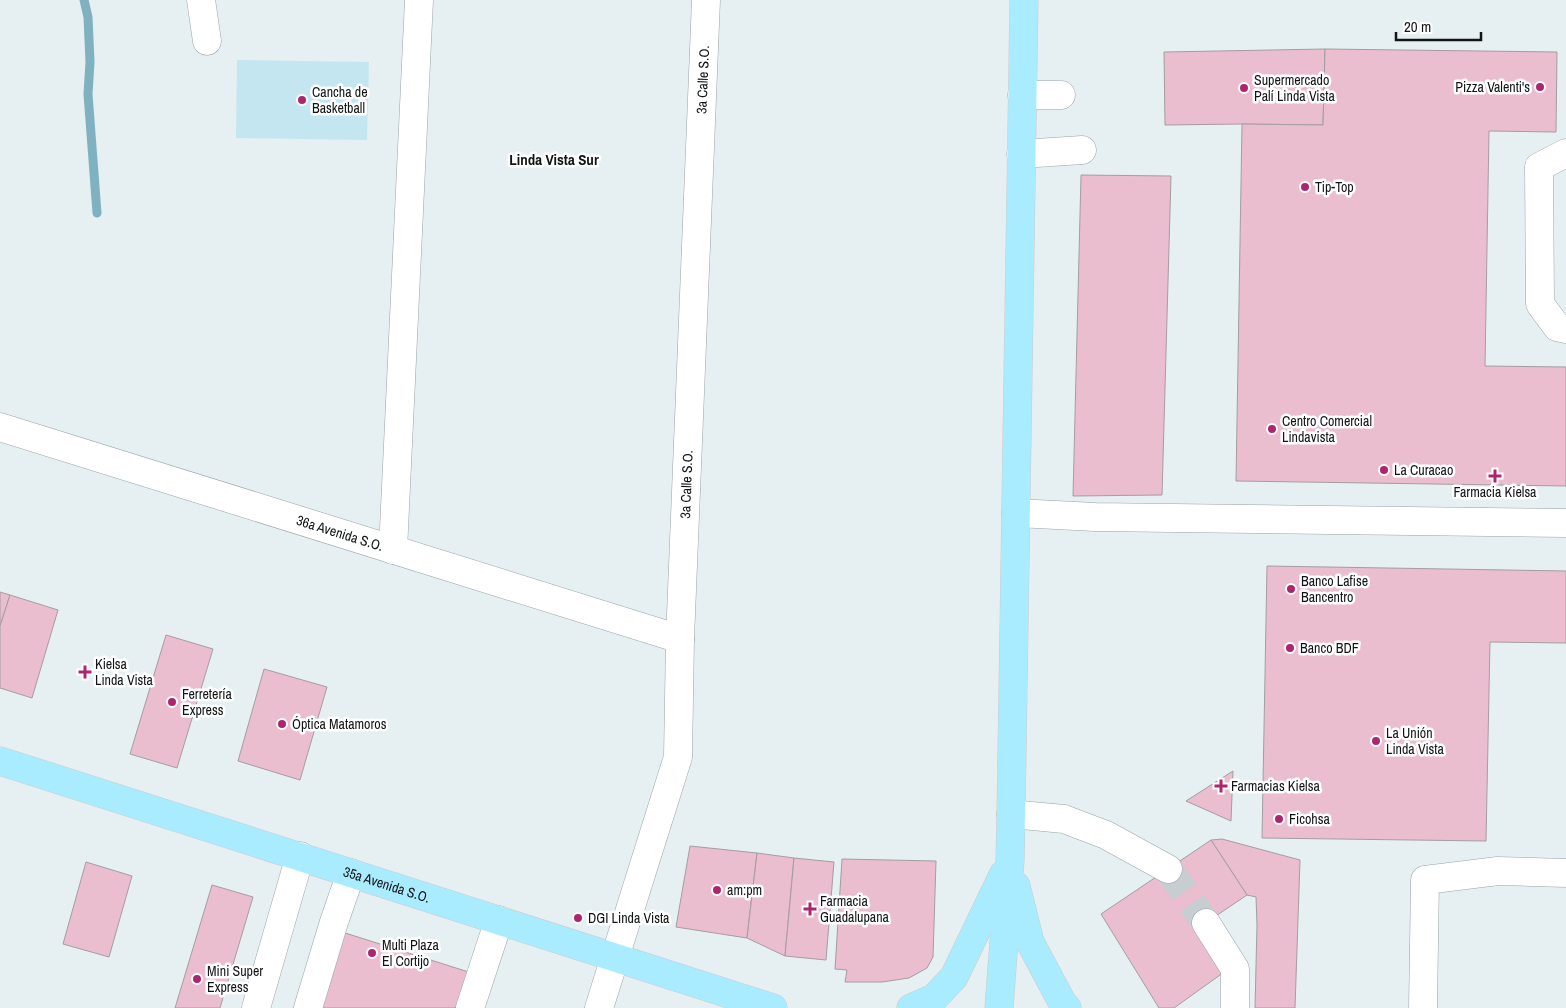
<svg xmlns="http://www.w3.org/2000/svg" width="1566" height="1008" font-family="'Archivo Narrow',sans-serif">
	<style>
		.green { fill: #c3e6f1 }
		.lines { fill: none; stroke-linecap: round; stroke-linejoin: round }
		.stream { stroke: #7fb1c0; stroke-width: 9 }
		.building { fill: #eabdcf; stroke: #a59da0 }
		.minor-tunnel { stroke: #c6ced1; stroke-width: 28; stroke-dasharray: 28 14; stroke-linecap: butt }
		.minor-casing { stroke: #9ba4a7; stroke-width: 29 }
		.major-casing { stroke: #cbcccc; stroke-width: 29 }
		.minor { stroke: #fff; stroke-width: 28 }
		.major { stroke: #aaecff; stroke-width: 28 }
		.poi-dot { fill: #ac266e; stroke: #fff; stroke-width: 2 }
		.labels { text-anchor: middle; stroke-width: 5; stroke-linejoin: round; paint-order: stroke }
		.street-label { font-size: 14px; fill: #121516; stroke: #fff }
		.poi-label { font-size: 14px; fill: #121516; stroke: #fff; text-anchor: start }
		.neighbourhood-label { font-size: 15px; font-weight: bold; fill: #121516; stroke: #fff }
	</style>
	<rect width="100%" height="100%" fill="#e6eff2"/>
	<path class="green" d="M237,60L369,62L367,140L236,138Z"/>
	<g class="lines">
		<path class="stream" d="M84,0L88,17L90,62L88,94L97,213"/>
	</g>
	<g class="building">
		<path d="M1325,49L1323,125L1242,124L1165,125L1164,52Z"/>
		<path d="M1325,49L1557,52L1556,132L1489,131L1485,366L1566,367V486L1236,481L1242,124L1323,125Z"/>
		<path d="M1081,175L1171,176L1162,495L1073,496Z"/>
		<path d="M1267,566L1566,571V643L1490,642L1486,841L1262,838Z"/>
		<path d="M0,592L10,595L0,626Z"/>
		<path d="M10,595L58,610L32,698L0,688V626Z"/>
		<path d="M166,635L213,649L177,768L130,754Z"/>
		<path d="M264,669L327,687L300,780L238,761Z"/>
		<path d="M1233,771L1231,821L1186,801Z"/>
		<path d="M1222,839L1300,860L1295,1008H1255L1257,925L1256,897L1247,895L1211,840Z"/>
		<path d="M1211,840L1247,895L1201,926L1227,970L1174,1008H1159L1101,914Z"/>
		<path d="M690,846L757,853L747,938L676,927Z"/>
		<path d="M757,853L794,858L785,956L747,938Z"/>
		<path d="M794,858L834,862L826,960L785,956Z"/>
		<path d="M842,859L936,861L933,957L927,968L909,978L882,982H845L847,970L835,969Z"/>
		<path d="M86,862L132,876L109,957L63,944Z"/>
		<path d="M212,885L253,897L220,1008H175Z"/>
		<path d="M342,932L475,974L464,1008H317Z"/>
	</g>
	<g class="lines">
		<path class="minor-tunnel" d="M1168,869L1206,923"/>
		<g class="minor-casing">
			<g id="minor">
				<path d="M201,0L207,41"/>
				<path d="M1022,95H1061"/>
				<path d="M1566,153L1539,167L1540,304L1557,327L1566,329"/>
				<path d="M1021,154L1082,150"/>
				<path id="s1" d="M0,427L680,639"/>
				<path d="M1016,513L1095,517L1566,523"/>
				<path d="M393,550L419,0"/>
				<path d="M1011,814L1064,819L1106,835L1168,869"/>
				<path d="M1206,923L1235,969V1008"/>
				<path d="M256,1008L300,856"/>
				<path d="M308,1008L334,922L351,873"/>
				<path d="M470,1008L499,920"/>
				<path id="s2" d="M599,1008L678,757L680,639L706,0"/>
				<path d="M1423,1008L1425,880L1498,871L1566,873"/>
			</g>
		</g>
		<g class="major-casing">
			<g id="major">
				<path id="s3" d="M0,761L773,1008"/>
				<path d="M1016,886L1030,942L1062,1002L1067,1008"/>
				<path d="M911,1008L934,998L954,977L1003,875"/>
				<path d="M999,1008L1010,860L1011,814L1024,0"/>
			</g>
		</g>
		<use href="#minor" class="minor"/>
		<use href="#major" class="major"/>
	</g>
	<g class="poi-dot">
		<circle cx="1540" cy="87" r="5"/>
		<circle cx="1244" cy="88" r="5"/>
		<circle cx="302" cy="100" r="5"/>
		<circle cx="1305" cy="187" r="5"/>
		<circle cx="1272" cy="429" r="5"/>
		<circle cx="1384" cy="470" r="5"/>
		<path d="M1492.5 468.5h5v5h5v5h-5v5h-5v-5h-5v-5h5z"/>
		<circle cx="1291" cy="589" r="5"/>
		<circle cx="1290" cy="648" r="5"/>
		<path d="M82.5 664.5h5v5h5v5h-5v5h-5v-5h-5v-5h5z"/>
		<circle cx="172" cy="702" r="5"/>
		<circle cx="282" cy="724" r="5"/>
		<circle cx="1376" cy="741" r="5"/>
		<path d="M1218.5 778.5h5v5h5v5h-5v5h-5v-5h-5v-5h5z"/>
		<circle cx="1279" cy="819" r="5"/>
		<circle cx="717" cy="890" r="5"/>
		<path d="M807.5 901.5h5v5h5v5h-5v5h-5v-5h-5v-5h5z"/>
		<circle cx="578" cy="918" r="5"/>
		<circle cx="372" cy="953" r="5"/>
		<circle cx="197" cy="979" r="5"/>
	</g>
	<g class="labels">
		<g class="street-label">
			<text dy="5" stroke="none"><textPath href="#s2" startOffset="941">3a Calle S.O.</textPath></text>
			<text dy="5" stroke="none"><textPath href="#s2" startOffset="536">3a Calle S.O.</textPath></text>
			<text dy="5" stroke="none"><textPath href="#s1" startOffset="356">36a Avenida S.O.</textPath></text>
			<text dy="5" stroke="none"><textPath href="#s3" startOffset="406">35a Avenida S.O.</textPath></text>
		</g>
		<g class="poi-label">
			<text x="1254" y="85">Supermercado<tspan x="1254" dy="16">Palí Linda Vista</tspan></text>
			<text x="1530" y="92" text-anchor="end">Pizza Valenti's</text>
			<text x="312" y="97">Cancha de<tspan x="312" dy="16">Basketball</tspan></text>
			<text x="1315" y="192">Tip-Top</text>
			<text x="1282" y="426">Centro Comercial<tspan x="1282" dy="16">Lindavista</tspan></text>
			<text x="1394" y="475">La Curacao</text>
			<text x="1495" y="497" text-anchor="middle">Farmacia Kielsa</text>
			<text x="1301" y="586">Banco Lafise<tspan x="1301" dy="16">Bancentro</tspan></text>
			<text x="1300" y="653">Banco BDF</text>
			<text x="95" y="669">Kielsa<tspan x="95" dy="16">Linda Vista</tspan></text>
			<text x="182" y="699">Ferretería<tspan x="182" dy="16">Express</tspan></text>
			<text x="292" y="729">Óptica Matamoros</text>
			<text x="1386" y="738">La Unión<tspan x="1386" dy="16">Linda Vista</tspan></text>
			<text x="1231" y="791">Farmacias Kielsa</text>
			<text x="1289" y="824">Ficohsa</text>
			<text x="727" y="895">am:pm</text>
			<text x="820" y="906">Farmacia<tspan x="820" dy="16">Guadalupana</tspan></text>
			<text x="588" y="923">DGI Linda Vista</text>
			<text x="382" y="950">Multi Plaza<tspan x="382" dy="16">El Cortijo</tspan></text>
			<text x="207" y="976">Mini Super<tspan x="207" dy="16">Express</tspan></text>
		</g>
		<g class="neighbourhood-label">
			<text x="554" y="165">Linda Vista Sur</text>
		</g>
	</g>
	<path d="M1396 32v8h85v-8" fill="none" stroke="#121516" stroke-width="2.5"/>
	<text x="1404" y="32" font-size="15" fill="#121516" stroke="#ffffff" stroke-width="4" paint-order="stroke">20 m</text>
</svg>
